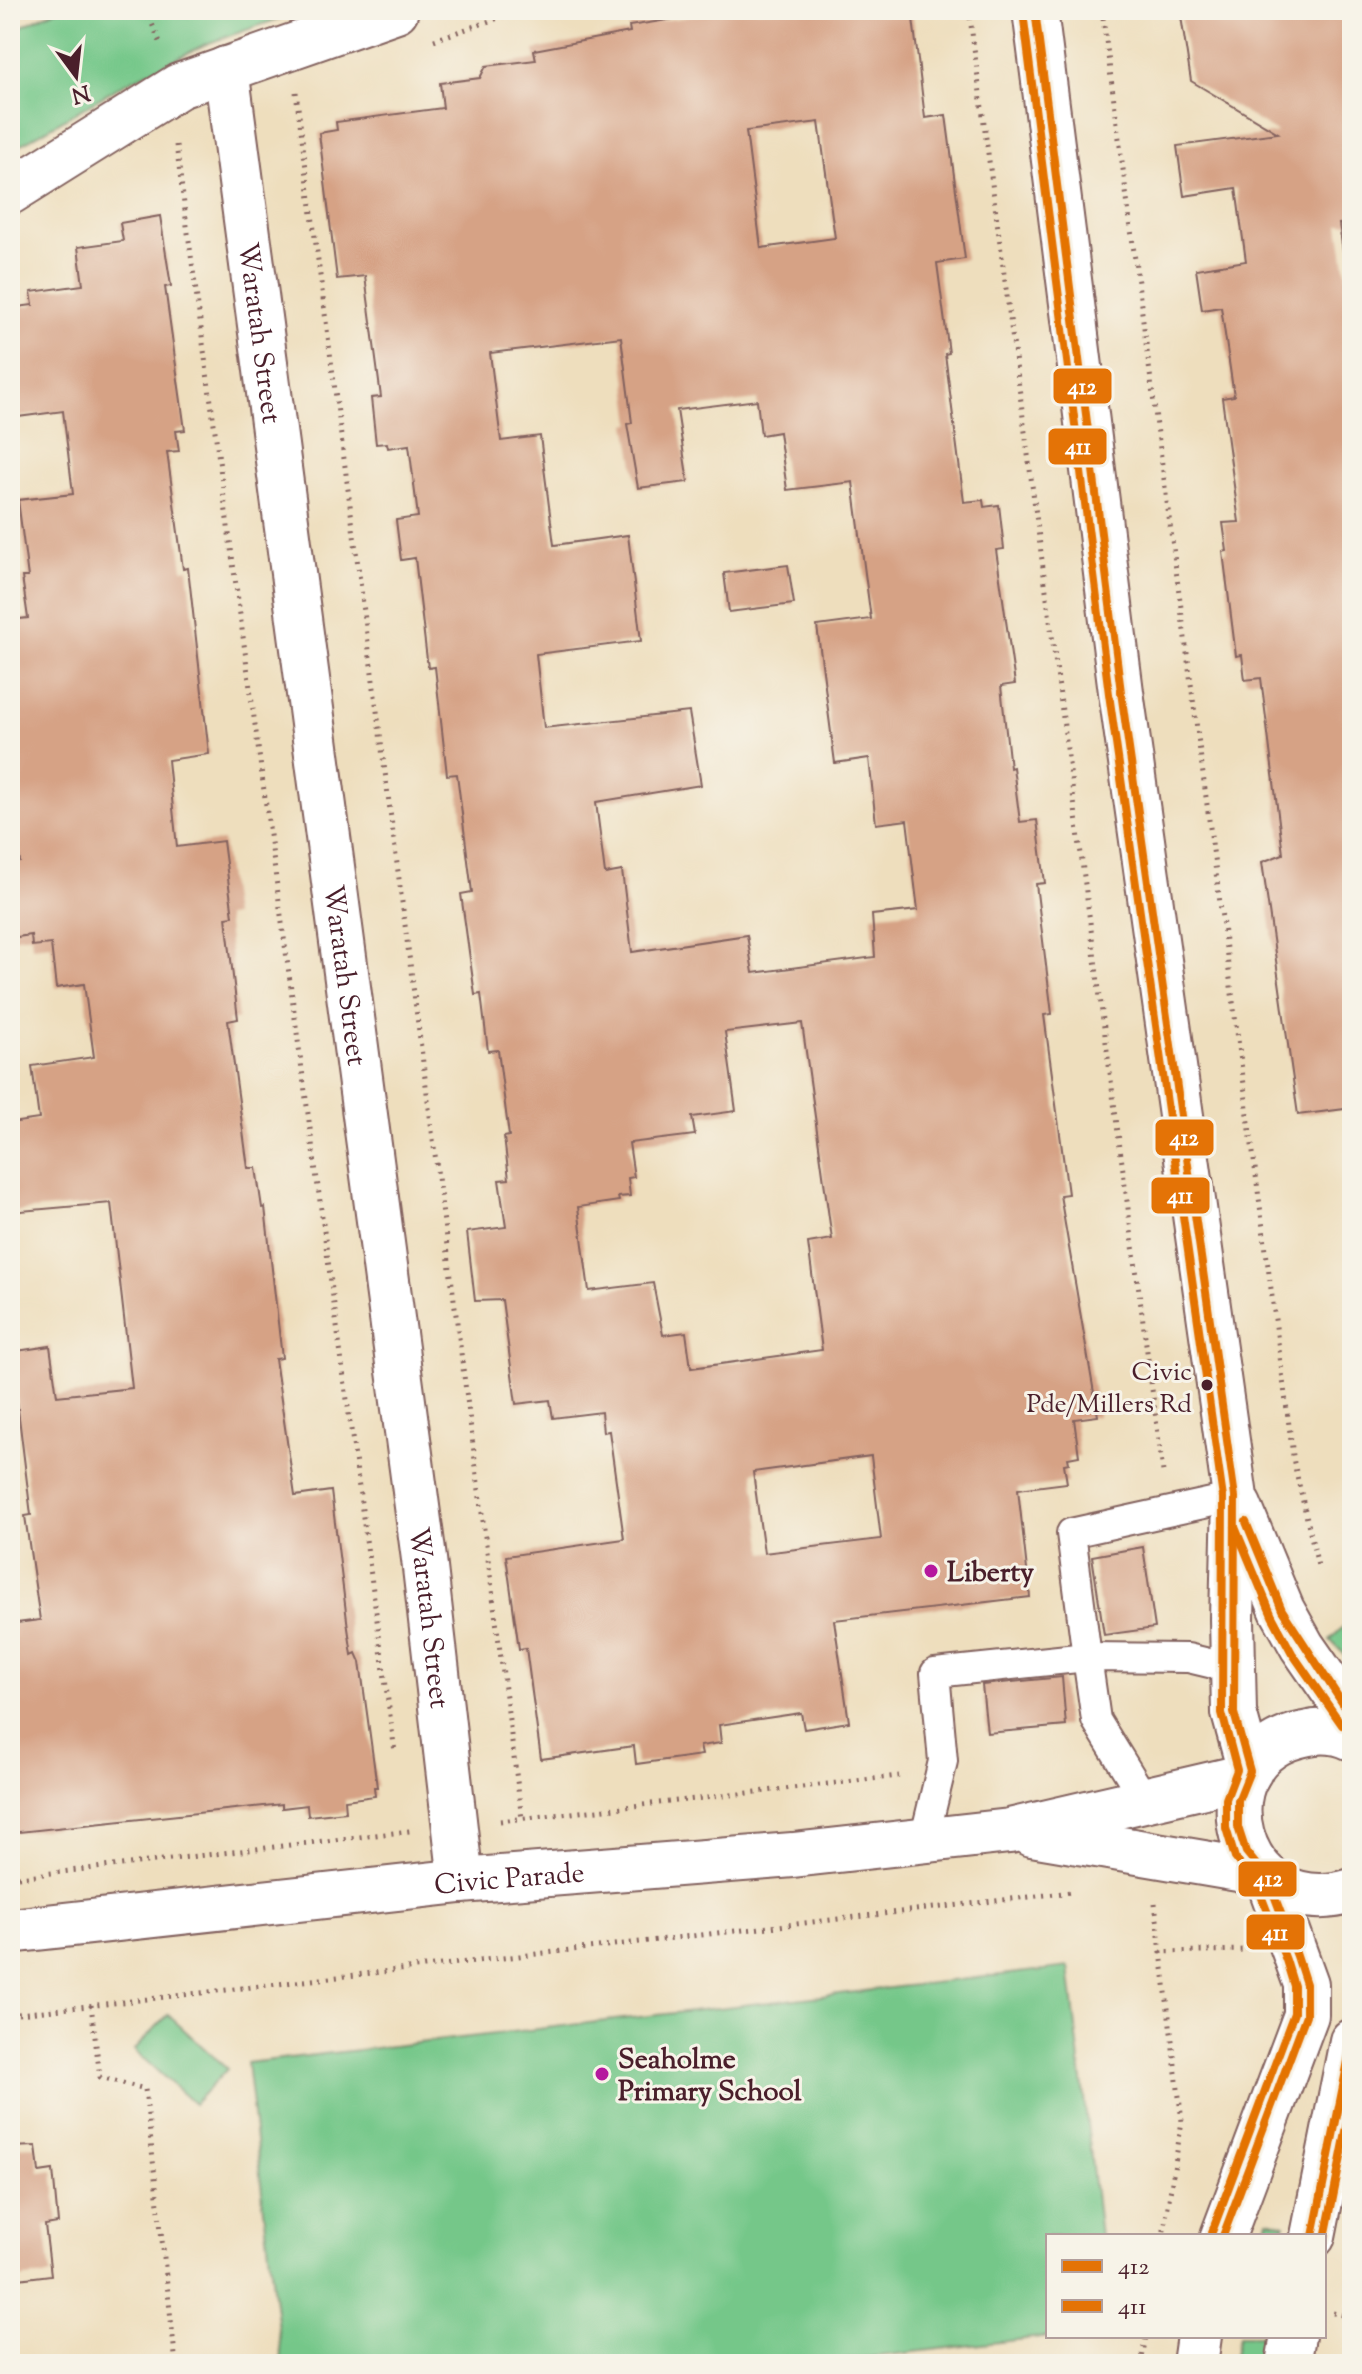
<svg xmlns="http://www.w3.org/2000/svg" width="1362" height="2374" font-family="'Sorts Mill Goudy',serif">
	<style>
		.green { fill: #75c789; stroke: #60735a; stroke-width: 2 }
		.building { fill: #d6a285; fill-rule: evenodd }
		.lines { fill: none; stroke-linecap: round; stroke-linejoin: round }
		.service-casing { stroke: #83625e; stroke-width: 32 }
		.minor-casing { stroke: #83625e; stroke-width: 48 }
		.tertiary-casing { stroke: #83625e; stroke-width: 48 }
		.secondary-casing { stroke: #83625e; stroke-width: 48 }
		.path { stroke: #83625e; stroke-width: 5; stroke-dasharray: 2 6; stroke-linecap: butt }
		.service { stroke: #fff; stroke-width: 28 }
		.minor { stroke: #fff; stroke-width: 44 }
		.tertiary { stroke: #fff; stroke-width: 44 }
		.secondary { stroke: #fff; stroke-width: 44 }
		.bus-1-casing { stroke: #f7f3e8; stroke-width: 14 }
		.bus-2-casing { stroke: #f7f3e8; stroke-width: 14 }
		.bus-1 { stroke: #e47306; stroke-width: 8 }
		.bus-2 { stroke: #e47306; stroke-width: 8 }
		.bus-dot { fill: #4a1f2b; stroke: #f7f3e8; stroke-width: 3 }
		.poi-dot { fill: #b5179e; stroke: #f7f3e8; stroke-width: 3 }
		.labels { text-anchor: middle; stroke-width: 6; stroke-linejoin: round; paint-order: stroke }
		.bus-label { font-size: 26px; fill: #4a1f2b; stroke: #f7f3e8; text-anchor: end }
		.street-label { font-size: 28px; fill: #4a1f2b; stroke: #f7f3e8 }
		.poi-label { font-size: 28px; font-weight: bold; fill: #4a1f2b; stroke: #f7f3e8; text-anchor: start }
		.line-badge { stroke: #f7f3e8; stroke-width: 3 }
		.badge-label { font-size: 22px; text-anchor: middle; font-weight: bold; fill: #fff }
	</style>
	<rect width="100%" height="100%" fill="#f7f3e8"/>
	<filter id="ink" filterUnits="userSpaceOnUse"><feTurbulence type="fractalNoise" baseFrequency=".0125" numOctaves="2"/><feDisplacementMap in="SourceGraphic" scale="16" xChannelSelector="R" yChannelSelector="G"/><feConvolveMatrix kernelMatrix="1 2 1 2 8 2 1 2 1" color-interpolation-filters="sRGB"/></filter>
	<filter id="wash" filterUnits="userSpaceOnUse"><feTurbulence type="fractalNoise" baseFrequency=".006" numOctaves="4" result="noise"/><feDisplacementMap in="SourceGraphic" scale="32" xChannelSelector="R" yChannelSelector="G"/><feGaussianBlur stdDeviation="1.8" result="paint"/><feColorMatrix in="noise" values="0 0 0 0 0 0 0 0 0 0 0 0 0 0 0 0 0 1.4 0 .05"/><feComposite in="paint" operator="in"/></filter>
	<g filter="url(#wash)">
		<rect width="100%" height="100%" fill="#eedebd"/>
		<g class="green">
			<path d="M56,10H304L206,44L126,83L10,151V32Z"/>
			<path d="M1352,1624V1662L1330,1640L1345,1625Z"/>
			<path d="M1069,1967L1100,2236H1048L1050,2336L811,2364H282L247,2063Z"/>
			<path d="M168,2015L227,2069L194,2104L134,2050Z"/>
			<path d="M1268,2220L1284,2224L1282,2236H1264Z"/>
			<path d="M1239,2336H1264L1259,2364H1233Z"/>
		</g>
		<g id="blocks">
			<g class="building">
				<path d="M731,10H912L925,118L946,115L965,259L937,263L949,353L945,354L964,502L983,500L984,507L999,505L1004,549L996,550L1015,684L1001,686L1010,768L1013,767L1020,822L1037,820L1045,883L1036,884L1052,1014L1044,1015L1068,1194L1060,1195L1098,1416L1074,1419L1079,1456L1068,1458L1069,1463L1064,1464L1067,1483L1018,1489L1030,1597L834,1620L849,1722L804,1729L801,1713L719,1725L721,1743L700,1746L702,1755L636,1764L634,1746L541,1759L526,1648L519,1649L506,1556L624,1539L609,1431L603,1432L601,1412L553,1418L550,1400L516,1404L502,1300L475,1301L467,1232L506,1227L499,1180L509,1179L504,1137L509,1136L498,1050L488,1051L481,994L475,995L461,894L472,892L457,774L447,775L435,667L428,668L415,558L401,560L396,520L418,517L409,445L388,448L387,443L376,444L371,398L381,397L365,276L337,279L319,133L337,130L336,122L443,108L440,83L480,78L486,66L536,60L534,50L630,32L629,26ZM819,122L835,238L761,248L746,131ZM621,337L632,423L627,424L638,488L688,482L677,410L757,400L761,435L779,432L787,490L853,482L871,619L817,626L835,763L869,758L876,824L907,820L918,910L872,915L875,957L753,973L747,935L632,952L622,871L605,874L596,802L701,785L689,712L544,728L536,654L641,641L628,535L554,545L540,436L501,441L490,353ZM802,1023L832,1239L808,1243L822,1350L691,1368L686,1332L663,1335L653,1283L589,1291L578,1207L619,1201L618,1197L630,1196L628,1178L634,1177L629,1143L695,1135L692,1117L736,1111L725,1032ZM871,1456L881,1539L764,1553L753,1472Z"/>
				<path d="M1180,10H1352V223L1339,224L1352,314V1108L1298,1115L1262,862L1283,854L1261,678L1245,680L1242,655L1236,656L1223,552L1227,551L1223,523L1239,522L1222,398L1234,396L1221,307L1202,310L1196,269L1246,261L1236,188L1184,196L1177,146L1278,133L1191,81Z"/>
				<path d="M160,216L171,286L165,287L185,430L176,431L179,451L167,452L183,569L188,568L209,754L168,760L177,847L223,841L233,916L226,917L238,1019L228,1021L248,1168H256L262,1208L265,1207L282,1358L275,1359L295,1496L331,1491L348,1628L352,1655L356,1653L360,1662L377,1787H374L375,1796L345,1800L346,1812L308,1816L307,1805L282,1808V1804L10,1833V1624L40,1620L25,1516L31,1515L16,1393L10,1394V1352L50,1346L57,1396L132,1388L111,1203L10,1212V1123L39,1119L32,1066L94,1057L84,984L56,988L51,944L32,946L31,935L10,938V864L20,862L10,787V620L28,618L22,577H28L18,500L73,494L63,411L10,418V308L33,305L31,292L83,285L78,247L123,241L120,223Z"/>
				<path d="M788,565L794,604L729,612L724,573Z"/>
				<path d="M1143,1547L1155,1628L1104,1635L1092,1556Z"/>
				<path d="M1062,1677L1066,1726L987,1733L982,1685Z"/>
				<path d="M36,2146L39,2172L53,2170L58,2223L45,2225L51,2275L10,2280V2147Z"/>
			</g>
		</g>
	</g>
	<g filter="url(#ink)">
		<use href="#blocks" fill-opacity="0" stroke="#83625e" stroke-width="2"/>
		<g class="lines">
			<g class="service-casing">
				<g id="service">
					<path d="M1145,1800L1096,1720L1087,1657L1188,1658L1234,1669"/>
					<path d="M924,1840L943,1761L935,1673L1087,1657L1071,1533L1235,1497"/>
				</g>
			</g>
			<g class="minor-casing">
				<g id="minor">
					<path id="s1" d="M226,69L424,1559L461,1881"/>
					<path d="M10,192L179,86L396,10"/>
				</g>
			</g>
			<g class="tertiary-casing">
				<g id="tertiary">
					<path d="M1032,1834L1262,1873"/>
					<path id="s2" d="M10,1931L461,1881L793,1855L1010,1831L1247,1776"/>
				</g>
			</g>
			<g class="secondary-casing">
				<g id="secondary">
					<path d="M1035,10L1121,692L1235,1497L1232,1619L1234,1713L1250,1771"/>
					<path d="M1239,1506L1282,1610L1302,1646L1352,1718"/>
					<path d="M1352,1738C1337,1731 1320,1730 1304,1734C1193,1756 1233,1927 1352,1891"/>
					<path d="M1223,2236L1306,2015V1984L1268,1879"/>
					<path d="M1313,2236L1352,2041"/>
					<path d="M1195,2364L1199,2336"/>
					<path d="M1288,2364L1293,2336"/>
				</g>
			</g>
			<g class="path">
				<path d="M146,10L160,42"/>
				<path d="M969,10L1163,1472"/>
				<path d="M1102,10L1294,1463L1318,1566"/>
				<path d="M434,40L522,10"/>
				<path d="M296,92L522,1819"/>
				<path d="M176,145L395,1752"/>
				<path d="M500,1821L899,1776"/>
				<path d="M10,1878L410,1831"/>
				<path d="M1155,1903L1161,1952L1246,1950"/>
				<path d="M1161,1952L1182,2121L1163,2236"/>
				<path d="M91,2005L100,2077L145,2089L176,2364"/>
				<path d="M10,2015L1072,1892"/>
				<path d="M1333,2313L1352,2317"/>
				<path d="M1141,2364L1146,2336"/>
			</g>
			<use href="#service" class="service"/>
			<use href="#minor" class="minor"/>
			<use href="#tertiary" class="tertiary"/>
			<use href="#secondary" class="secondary"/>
			<g class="bus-1-casing">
				<g id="bus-1">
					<path d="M1035,10L1121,692L1235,1497L1234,1713L1250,1771L1238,1801V1827L1246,1852L1268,1879L1297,1956L1306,1984V2015L1223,2236"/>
					<path d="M1246,1522L1282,1610L1352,1718"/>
					<path d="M1313,2236L1352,2041"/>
				</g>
			</g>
			<g class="bus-2-casing">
				<g id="bus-2">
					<path d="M1023,12L1109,694L1223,1498L1222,1713L1237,1770L1226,1799V1828L1235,1858L1257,1885L1286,1960L1294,1986V2013L1212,2232"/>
					<path d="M1235,1527L1272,1616L1292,1653L1342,1725"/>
					<path d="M1325,2238L1352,2102"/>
				</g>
			</g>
			<use href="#bus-1" class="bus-1"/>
			<use href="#bus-2" class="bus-2"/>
		</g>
	</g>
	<circle class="bus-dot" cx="1207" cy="1385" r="7"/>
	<g class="poi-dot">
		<circle cx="931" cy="1571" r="8"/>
		<circle cx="602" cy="2074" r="8"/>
	</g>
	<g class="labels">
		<g class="bus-label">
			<text x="1192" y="1380">Civic<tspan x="1192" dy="32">Pde/Millers Rd</tspan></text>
		</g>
		<g class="street-label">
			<text dy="10" stroke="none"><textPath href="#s1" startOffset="266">Waratah Street</textPath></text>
			<text dy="10" stroke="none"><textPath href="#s1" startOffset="914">Waratah Street</textPath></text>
			<text dy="10" stroke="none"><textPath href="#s1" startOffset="1562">Waratah Street</textPath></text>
			<text dy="10" stroke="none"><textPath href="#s2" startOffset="502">Civic Parade</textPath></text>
		</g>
		<g class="poi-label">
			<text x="947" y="1581">Liberty</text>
			<text x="618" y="2068">Seaholme<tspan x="618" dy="32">Primary School</tspan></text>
		</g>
	</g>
	<g class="line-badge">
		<rect x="1052" y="367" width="61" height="38" rx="8" fill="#e47306"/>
		<rect x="1047" y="427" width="61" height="39" rx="8" fill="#e47306"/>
		<rect x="1154" y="1118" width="61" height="39" rx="8" fill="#e47306"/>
		<rect x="1150" y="1176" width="61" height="39" rx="8" fill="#e47306"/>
		<rect x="1237" y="1860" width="61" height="38" rx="8" fill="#e47306"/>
		<rect x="1245" y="1913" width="61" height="38" rx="8" fill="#e47306"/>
	</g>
	<g class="badge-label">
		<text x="1082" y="394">412</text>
		<text x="1078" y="454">411</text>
		<text x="1184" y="1145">412</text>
		<text x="1180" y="1203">411</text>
		<text x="1268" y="1886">412</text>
		<text x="1275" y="1940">411</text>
	</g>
	<rect width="1362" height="2374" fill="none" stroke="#f7f3e8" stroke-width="40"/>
	<rect x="1046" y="2234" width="280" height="104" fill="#f7f3e8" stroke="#b29e9c" stroke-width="2"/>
	<rect x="1062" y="2260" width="40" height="12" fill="#e47306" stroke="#b29e9c" stroke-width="2"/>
	<text x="1118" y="2274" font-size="24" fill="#4a1f2b">412</text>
	<rect x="1062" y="2300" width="40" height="12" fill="#e47306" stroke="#b29e9c" stroke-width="2"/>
	<text x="1118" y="2314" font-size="24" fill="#4a1f2b">411</text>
	<g transform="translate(76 76) rotate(165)" stroke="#f7f3e8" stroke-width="6" paint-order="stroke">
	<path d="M0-6L14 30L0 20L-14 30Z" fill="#4a1f2b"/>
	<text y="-12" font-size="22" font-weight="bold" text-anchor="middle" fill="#4a1f2b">N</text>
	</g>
</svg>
